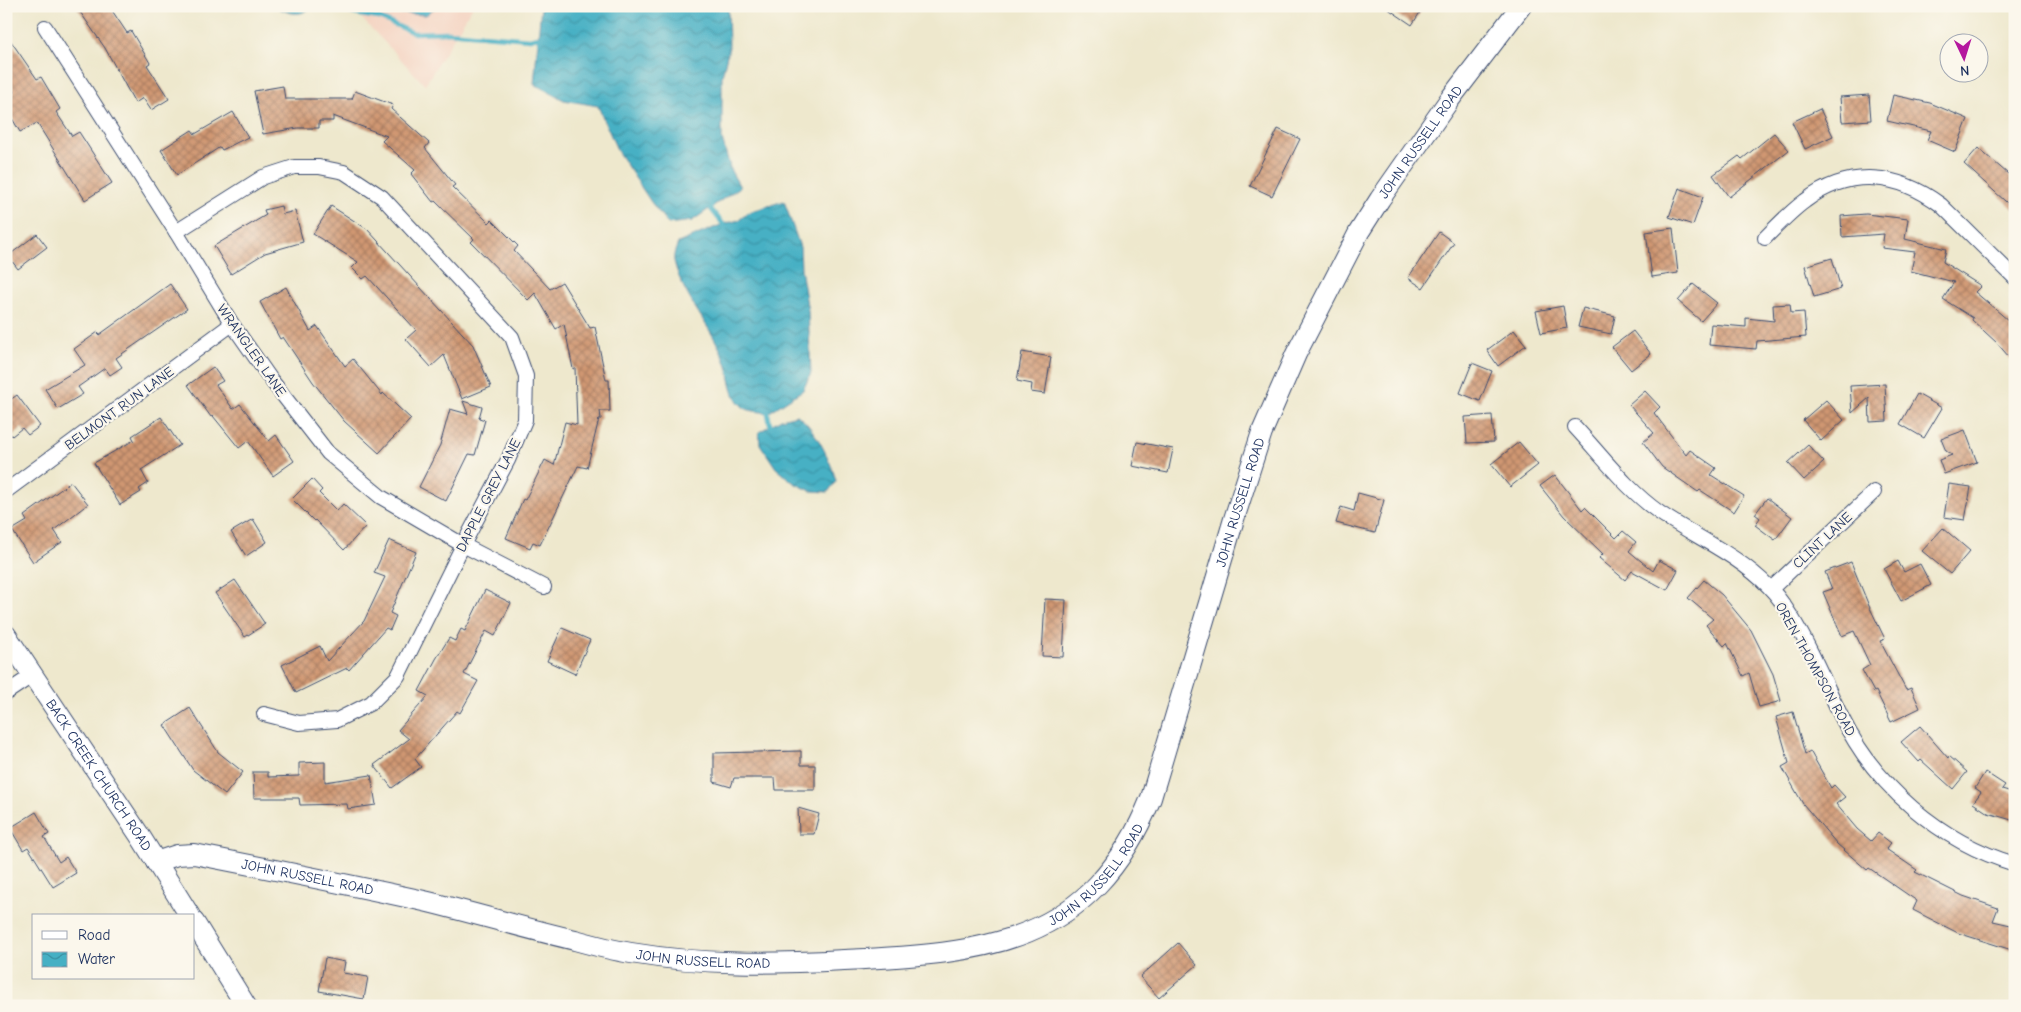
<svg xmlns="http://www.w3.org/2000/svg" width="2021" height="1012" font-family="'Comic Neue',sans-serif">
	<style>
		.built { fill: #f4d3c1 }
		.water { fill: url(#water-waves); stroke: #307091 }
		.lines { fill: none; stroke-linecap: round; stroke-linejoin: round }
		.stream { stroke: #46b0c4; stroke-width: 4.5 }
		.building { fill: url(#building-cross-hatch) }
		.street-casing { stroke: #3b4b6f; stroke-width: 16 }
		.secondary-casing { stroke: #3b4b6f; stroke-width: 22 }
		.street { stroke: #fff; stroke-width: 14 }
		.secondary { stroke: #fff; stroke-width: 20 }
		.labels { text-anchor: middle; stroke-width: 4.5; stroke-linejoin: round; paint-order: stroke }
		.street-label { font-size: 14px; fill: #1b2f5e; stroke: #fbf7ec }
	</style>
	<defs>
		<pattern id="water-waves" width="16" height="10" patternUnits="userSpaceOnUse" patternTransform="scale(1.25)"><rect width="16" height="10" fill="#46b0c4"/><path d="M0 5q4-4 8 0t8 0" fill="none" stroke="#3a90a2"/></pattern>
		<pattern id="building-cross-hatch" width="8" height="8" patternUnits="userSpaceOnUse" patternTransform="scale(1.25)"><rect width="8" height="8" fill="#d09772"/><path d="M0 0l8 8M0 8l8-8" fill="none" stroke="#a87c61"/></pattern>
	</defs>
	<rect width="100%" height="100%" fill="#fbf7ec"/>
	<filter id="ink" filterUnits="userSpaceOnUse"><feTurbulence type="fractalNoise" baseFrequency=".02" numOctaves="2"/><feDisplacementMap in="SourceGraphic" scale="10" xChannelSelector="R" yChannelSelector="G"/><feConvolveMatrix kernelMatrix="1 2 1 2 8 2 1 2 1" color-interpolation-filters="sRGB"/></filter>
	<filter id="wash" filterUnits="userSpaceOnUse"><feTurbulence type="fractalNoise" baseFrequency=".0096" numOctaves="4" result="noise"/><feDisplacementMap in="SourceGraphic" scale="20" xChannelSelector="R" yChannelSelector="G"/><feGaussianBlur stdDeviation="1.12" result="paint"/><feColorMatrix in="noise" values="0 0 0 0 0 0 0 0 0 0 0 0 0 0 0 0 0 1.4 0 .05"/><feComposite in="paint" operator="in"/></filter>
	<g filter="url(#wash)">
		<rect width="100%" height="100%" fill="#eee8cd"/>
		<path class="built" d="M350,6H473L425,85Z"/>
		<g class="water">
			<path d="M274,6H312C302,18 287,13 274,6Z"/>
			<path d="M389,6H437L426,15L399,13Z"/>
			<path d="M541,6H728L729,47L722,76V139L731,171L740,187L692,221L668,224L651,202L618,152L598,106L564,100L534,84Z"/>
			<path d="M784,201L800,247L801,269L808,311L811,373L803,390L768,413C759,411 748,412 742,406C730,395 731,377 726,363C713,327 683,299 674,261C673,254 676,249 678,243L723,224L739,220L749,212Z"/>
			<path d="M797,415C815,427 831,461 836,481L828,492L811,491L794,483L776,468L760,444L759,432L781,419Z"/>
		</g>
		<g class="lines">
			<g class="stream">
				<path d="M329,6L356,14L379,18L414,33L448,32L530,39L537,37L540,41"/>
				<path d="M712,203L711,209L723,224L725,229"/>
				<path d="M767,409L770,424L773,427"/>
			</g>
		</g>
		<g id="blocks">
			<g class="building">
				<path d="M76,6H109L127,33L131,31L150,63L147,65L169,99L151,110L143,98L135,103L105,48Z"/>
				<path d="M1384,6H1424L1412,25Z"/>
				<path d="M6,34L37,79L41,77L60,109L56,112L72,136L79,132L112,183L85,200L37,123L20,132L6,108V97L14,92L6,80Z"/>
				<path d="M283,86L285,99H352L355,91L393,105L391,109L429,143L425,148L455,185L452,187L489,223L492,220L518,246L514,251L550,289L562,282L590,328L595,327L606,380H609L610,411H600L601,419H599L587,468L578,466L540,545L533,542L530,548L506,538L523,499L525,500L545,460L554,465L565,422L577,425L575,368L573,369L564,324L556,329L535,293L528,300L471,242L474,239L435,201L433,202L411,174L415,170L382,141L387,136L333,116V121H319V128H298L263,134L254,91Z"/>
				<path d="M1869,95L1871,120L1842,122L1840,97Z"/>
				<path d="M1893,95L1930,103L1968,119L1955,152L1927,140L1931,131L1887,121Z"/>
				<path d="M1820,109L1833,136L1805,149L1792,122Z"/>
				<path d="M233,112L248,137L222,150L220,147L177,175L161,150L192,130L195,134Z"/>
				<path d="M1278,129L1300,139L1272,196L1250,186Z"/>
				<path d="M1774,133L1789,150L1729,197L1713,175L1739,156L1742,159Z"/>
				<path d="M1978,148L2015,180V210L1964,164Z"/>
				<path d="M1679,188L1703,197L1693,225L1669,217Z"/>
				<path d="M281,206L283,214L295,211L303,242L265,253L231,274L214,246L266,215L264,210Z"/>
				<path d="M331,206L367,229L473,345L491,387L462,399L444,355L431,367L406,339L416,330L367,276L363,279L352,268L358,262L313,234Z"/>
				<path d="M1866,214L1908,219L1905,239L1946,249L1943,262L1981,286L1975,292L2015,326V364L1997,343L1972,320L1973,318L1943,299L1954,282L1911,271L1915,252L1882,248L1884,234L1842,237L1841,216Z"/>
				<path d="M1673,228L1678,273L1652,277L1646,232Z"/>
				<path d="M1439,232L1454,243L1423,288L1408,278Z"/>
				<path d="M37,234L47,247L18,269L8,256Z"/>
				<path d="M1832,258L1841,289L1814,297L1805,266Z"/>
				<path d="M170,284L187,309L116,358L122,367L110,375L105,368L78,387L83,394L58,409L45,389L85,365L74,349L98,332L99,335Z"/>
				<path d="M1693,284L1717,303L1701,321L1678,301Z"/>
				<path d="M286,287L310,331L317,326L345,366L353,359L382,395L383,393L411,419L379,453L344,421L313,382L283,337L280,339L260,302Z"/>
				<path d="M1790,304L1791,313L1804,312L1806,337L1757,341L1756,349L1709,345L1711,324L1746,327V318L1774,321L1773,305Z"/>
				<path d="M1563,306L1567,328L1541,333L1536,311Z"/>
				<path d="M1583,308L1615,316L1611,334L1578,327Z"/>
				<path d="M1514,330L1526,345L1498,366L1487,350Z"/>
				<path d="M1633,331L1651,354L1631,370L1612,347Z"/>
				<path d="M1022,352L1051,357L1045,394L1031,392L1032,384L1017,381Z"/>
				<path d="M1472,363L1492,371L1480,401L1460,393Z"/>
				<path d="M213,367L223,381L216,385L233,409L240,404L269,441L276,435L294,461L273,476L248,441L239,448L213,416L211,417L188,385Z"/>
				<path d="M1885,384L1887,421L1870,422L1869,398L1852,413L1850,386Z"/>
				<path d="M1645,391L1660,407L1654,413L1686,455L1690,450L1716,468L1711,475L1744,496L1734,512L1700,490L1698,492L1662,467L1643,442L1654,433L1629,405Z"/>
				<path d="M1917,394L1942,408L1924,438L1900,424Z"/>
				<path d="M17,395L40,426L28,435L22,428L12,436L6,429V403Z"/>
				<path d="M1826,400L1844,420L1821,441L1803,420Z"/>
				<path d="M463,401L482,407L479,418L485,420L475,455L469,454L446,501L419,487L440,445L450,409L468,414Z"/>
				<path d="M1492,415L1494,442L1467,443L1465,417Z"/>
				<path d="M161,417L180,445L141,470L148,483L139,489L141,492L120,505L94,463L134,440L132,436Z"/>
				<path d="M1965,430L1977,462L1944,474L1939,460L1952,455L1946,451L1941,439Z"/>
				<path d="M1137,442L1173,449L1168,473L1132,466Z"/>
				<path d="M1519,442L1538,465L1510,487L1491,464Z"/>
				<path d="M1808,445L1824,462L1804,480L1788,463Z"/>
				<path d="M1555,475L1582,510L1585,507L1616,538L1623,531L1636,542L1629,551L1653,571L1659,560L1678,570L1667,590L1632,571L1625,580L1599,558L1603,554L1564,516L1540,486Z"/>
				<path d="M312,479L322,490L319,493L337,511L343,504L366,526L344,550L315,520L314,521L292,499Z"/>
				<path d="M71,482L88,504L54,530L62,542L33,562L12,530L27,521L24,516Z"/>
				<path d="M1949,484L1971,487L1965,520L1944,517Z"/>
				<path d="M1358,493L1384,500L1375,533L1336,523L1341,507L1354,511Z"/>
				<path d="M1767,498L1792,517L1775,540L1755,525L1760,518L1755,514Z"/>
				<path d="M253,519L267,542L246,556L231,532Z"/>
				<path d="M1943,528L1970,551L1950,574L1922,551Z"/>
				<path d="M389,540L416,552L390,613L396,616L390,630L386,628L349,670L347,668L296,693L282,665L320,646L327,661L364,621L385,577L374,573Z"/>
				<path d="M1898,561L1904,572L1920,564L1931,585L1901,601L1884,569Z"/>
				<path d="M1851,562L1869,606L1885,639L1880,641L1906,690L1911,688L1920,708L1891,722L1876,691L1874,692L1862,670L1870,665L1854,631L1842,636L1823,592L1832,589L1825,572Z"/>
				<path d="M235,580L265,624L245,637L215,593Z"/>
				<path d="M1704,580L1722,595L1751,630L1773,674L1781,701L1759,707L1749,673L1743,676L1727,643L1724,646L1706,625L1713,619L1688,598Z"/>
				<path d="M485,590L511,603L495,636L486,631L464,674L478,681L460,713L457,711L415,759L421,767L392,788L374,765L409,739L398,730L428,696L419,691L436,659L449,638L455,641L461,629L465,631Z"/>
				<path d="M1045,599L1066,600L1063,657L1042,656Z"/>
				<path d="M562,628L590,640L575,674L547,661Z"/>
				<path d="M190,708L218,752L243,772L225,795L193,770L164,725Z"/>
				<path d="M1793,712L1805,754L1810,751L1831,788L1834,785L1845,797L1836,804L1857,829L1871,841L1878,833L1891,843L1886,849L1917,870L1915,872L1963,896L1998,908L1993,921L2015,926V951L1958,933L1913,910L1917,901L1869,868L1867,870L1837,844L1803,804L1782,767L1789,763L1776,717Z"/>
				<path d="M1920,726L1948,758L1949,756L1967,772L1953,789L1921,760L1919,762L1901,742Z"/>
				<path d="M801,751V765H815V790H776L775,778H734L731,787L714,782V753Z"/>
				<path d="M325,762V782L371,775L376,805L348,809L347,804L300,805L299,798H254L253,772H268V777L299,776V763Z"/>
				<path d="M1985,772L2005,785L2002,789L2015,793V821L1988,813L1973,803L1981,792L1975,788Z"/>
				<path d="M798,808L819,814L814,834H799Z"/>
				<path d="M36,812L49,834L44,837L59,862L66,857L76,873L53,887L28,847L23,850L10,828Z"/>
				<path d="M1178,943L1197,965L1159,998L1140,977Z"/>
				<path d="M325,958L345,962L343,973L368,977L364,999L319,991Z"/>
			</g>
		</g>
	</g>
	<g filter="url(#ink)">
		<use href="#blocks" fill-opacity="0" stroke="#3b4b6f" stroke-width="1"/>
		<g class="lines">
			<g class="street-casing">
				<g id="street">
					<path d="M45,27L176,232L232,324L272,381L328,453L381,497L463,545L544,587"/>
					<path d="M176,232L263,177L294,167H319L344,172L382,197L512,337L526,376L525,420L508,460L463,545L398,676L371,703L337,720L299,723L264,714"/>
					<path d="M1765,238C1778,225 1791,211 1805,201C1850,167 1898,173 1941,205L2015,278"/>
					<path d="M1575,427C1602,456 1627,490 1660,513C1697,538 1738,555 1769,587C1799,618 1822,677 1841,716C1875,786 1940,842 2015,864"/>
					<path d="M6,491L232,324"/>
					<path d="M1771,589L1874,492"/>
					<path d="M6,693L33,675"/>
				</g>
			</g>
			<g class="secondary-casing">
				<g id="secondary">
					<path id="s1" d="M6,635L140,836L190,916"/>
					<path id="s2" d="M156,862L177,855L194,854C271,869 347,884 424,901C474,913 524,928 575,940C593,945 612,950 631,953C702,965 772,964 844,960C985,953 1091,946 1151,798L1234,519L1262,432L1296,354L1359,232L1380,199L1450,99L1521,6"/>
					<path d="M194,922L246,1006"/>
				</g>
			</g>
			<use href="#street" class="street"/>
			<use href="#secondary" class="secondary"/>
		</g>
	</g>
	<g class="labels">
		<g class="street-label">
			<text dy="5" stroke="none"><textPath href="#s2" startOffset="1789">JOHN RUSSELL ROAD</textPath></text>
			<text transform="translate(252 350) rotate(55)" y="5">WRANGLER LANE</text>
			<text transform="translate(119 408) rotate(-36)" y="5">BELMONT RUN LANE</text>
			<text transform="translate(488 495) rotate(-63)" y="5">DAPPLE GREY LANE</text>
			<text dy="5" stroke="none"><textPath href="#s2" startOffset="1384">JOHN RUSSELL ROAD</textPath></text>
			<text transform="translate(1822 540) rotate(-43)" y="5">CLINT LANE</text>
			<text transform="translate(1816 669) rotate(61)" y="5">OREN THOMPSON ROAD</text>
			<text dy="5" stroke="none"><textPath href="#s1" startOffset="168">BACK CREEK CHURCH ROAD</textPath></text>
			<text dy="5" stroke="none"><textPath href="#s2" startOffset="979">JOHN RUSSELL ROAD</textPath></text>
			<text dy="5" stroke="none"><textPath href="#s2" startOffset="155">JOHN RUSSELL ROAD</textPath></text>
			<text dy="5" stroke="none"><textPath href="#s2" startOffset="560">JOHN RUSSELL ROAD</textPath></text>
		</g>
	</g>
	<rect width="2021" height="1012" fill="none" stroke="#fbf7ec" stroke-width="25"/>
	<rect x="32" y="914" width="162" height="65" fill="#fbf7ec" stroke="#a1a7b3"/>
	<rect x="42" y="931" width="25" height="8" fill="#ffffff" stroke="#a1a7b3"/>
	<text x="78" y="940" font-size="15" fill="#1b2f5e">Road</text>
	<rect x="42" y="952" width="25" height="15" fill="url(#water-waves)" stroke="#a1a7b3"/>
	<text x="78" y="964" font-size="15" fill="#1b2f5e">Water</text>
	<g transform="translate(1964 58) rotate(176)"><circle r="24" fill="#fbf7ec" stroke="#a1a7b3"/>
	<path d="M0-4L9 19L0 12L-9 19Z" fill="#b5179e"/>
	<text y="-8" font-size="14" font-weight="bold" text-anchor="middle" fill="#1b2f5e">N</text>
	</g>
</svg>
